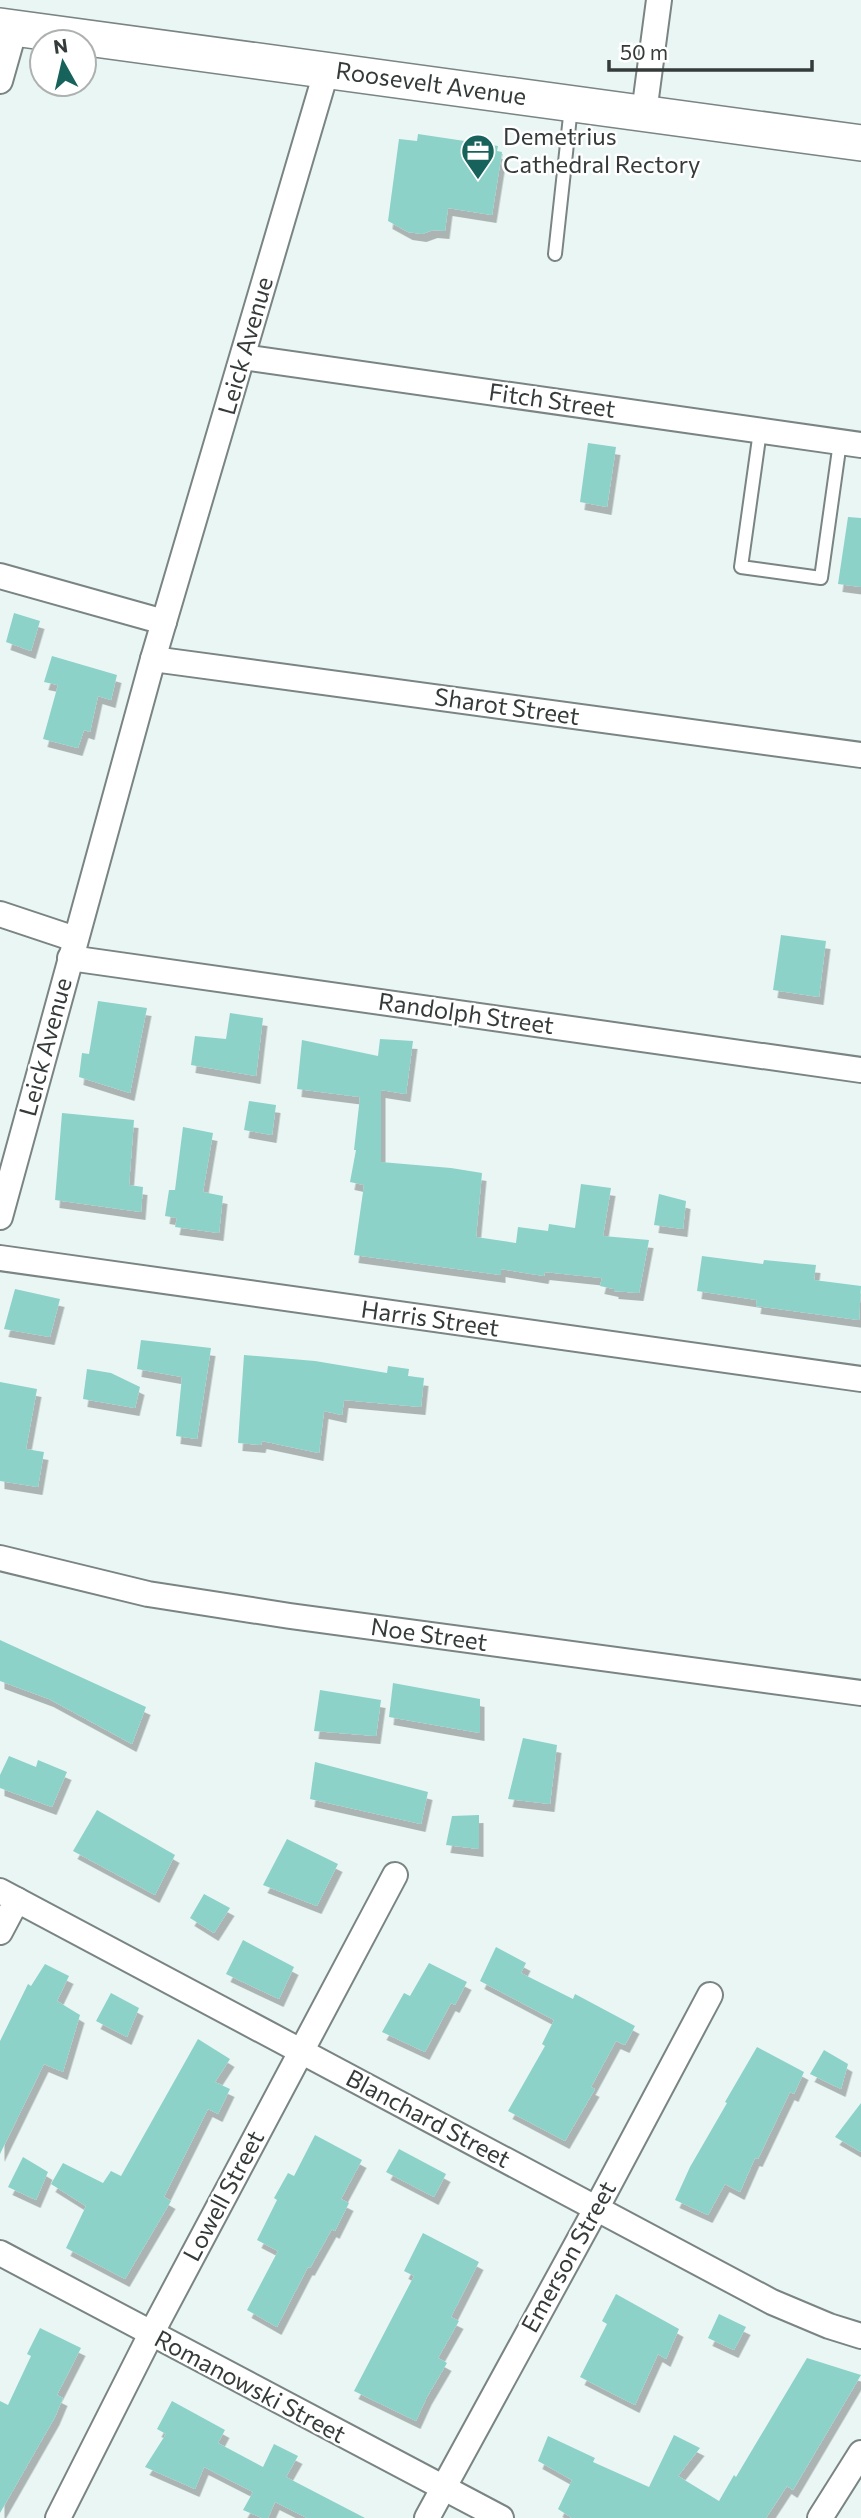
<svg xmlns="http://www.w3.org/2000/svg" width="861" height="2518" font-family="Commissioner,sans-serif">
	<style>
		.building { fill: #8cd2c9; filter: url(#shadow) }
		.lines { fill: none; stroke-linecap: round; stroke-linejoin: round }
		.lane-casing { stroke: #798483; stroke-width: 16 }
		.street-casing { stroke: #798483; stroke-width: 28 }
		.secondary-casing { stroke: #798483; stroke-width: 38 }
		.lane { stroke: #fff; stroke-width: 12 }
		.street { stroke: #fff; stroke-width: 24 }
		.secondary { stroke: #fff; stroke-width: 35 }
		.labels { text-anchor: middle; stroke-width: 5; stroke-linejoin: round; paint-order: stroke }
		.street-label { font-size: 24px; fill: #353b3a; stroke: #fff }
		.poi-label { font-size: 24px; fill: #353b3a; stroke: #fff; text-anchor: start }
	</style>
	<defs>
		<filter id="shadow"><feDropShadow dx="4.5" dy="8" stdDeviation="0" flood-color="#0004"/></filter>
	</defs>
	<rect width="100%" height="100%" fill="#e9f6f4"/>
	<g class="building">
		<path d="M418,134L498,146L497,151L502,152L492,215L448,208L445,231L433,230L422,234L408,232L388,221L399,139L417,141Z"/>
		<path d="M588,443L616,447L607,507L580,502Z"/>
		<path d="M848,517L861,518V587L838,584Z"/>
		<path d="M14,613L40,621L31,651L6,642Z"/>
		<path d="M52,656L117,675L111,700L98,696L90,732L84,730L78,748L43,739L58,685L44,682Z"/>
		<path d="M781,935L826,941L819,997L773,990Z"/>
		<path d="M98,1001L147,1008L130,1093L79,1077L82,1053L89,1054Z"/>
		<path d="M230,1013L263,1018L256,1076L191,1065L195,1036L226,1039Z"/>
		<path d="M380,1039L413,1041L406,1094L381,1090V1162L451,1168L482,1173L476,1237L516,1243L518,1227L548,1231L549,1224L575,1228L581,1184L611,1188L603,1236L649,1240L639,1293L614,1291V1289L600,1286L602,1278L545,1272L544,1276L501,1269V1275L354,1255L364,1185L350,1182L356,1150H354L360,1097L297,1089L302,1040L378,1056Z"/>
		<path d="M249,1101L276,1105L272,1135L244,1130Z"/>
		<path d="M62,1113L134,1120L129,1185L143,1187L141,1212L55,1200Z"/>
		<path d="M183,1127L213,1133L203,1192L223,1196L219,1233L175,1227L177,1218L165,1216L169,1190H175Z"/>
		<path d="M659,1194L686,1201L683,1229L654,1225Z"/>
		<path d="M702,1256L763,1264L764,1260L816,1265L814,1280L861,1286L859,1320L756,1306L757,1300L697,1291Z"/>
		<path d="M15,1289L60,1299L50,1337L4,1329Z"/>
		<path d="M141,1340L211,1348L197,1439L176,1436L182,1377L137,1369Z"/>
		<path d="M244,1355L315,1361L387,1373L388,1366L409,1369L408,1376L424,1378L421,1407L344,1400L342,1415L324,1411L319,1453L262,1441L261,1445L238,1443Z"/>
		<path d="M87,1369L111,1373L140,1387L135,1408L83,1399Z"/>
		<path d="M0,1382L37,1389L26,1449L44,1452L38,1487L0,1481Z"/>
		<path d="M0,1640L146,1707L132,1744L49,1699L0,1681Z"/>
		<path d="M393,1683L480,1699V1733L389,1717Z"/>
		<path d="M320,1690L381,1700L376,1736L314,1731Z"/>
		<path d="M523,1738L557,1745L550,1804L508,1799Z"/>
		<path d="M9,1756L36,1767L38,1760L67,1772L52,1807L0,1788V1775Z"/>
		<path d="M315,1762L428,1792L421,1824L310,1799Z"/>
		<path d="M97,1810L175,1855L155,1895L73,1851Z"/>
		<path d="M479,1815V1849L446,1845L452,1816Z"/>
		<path d="M287,1839L338,1864L317,1906L263,1885Z"/>
		<path d="M204,1894L230,1908L214,1933L190,1918Z"/>
		<path d="M243,1940L294,1967L279,1999L226,1974Z"/>
		<path d="M496,1947L526,1963L521,1973L573,1999L575,1994L635,2026L625,2045L616,2041L591,2087L595,2089L565,2141L508,2111L545,2046L542,2044L554,2020L480,1981Z"/>
		<path d="M429,1963L467,1982L455,2005L451,2003L425,2052L382,2032L404,1993L410,1996Z"/>
		<path d="M45,1964L69,1976L57,2001L80,2015L63,2072L44,2064L0,2154V2041L28,1984L31,1986Z"/>
		<path d="M111,1993L139,2008L127,2037L96,2021Z"/>
		<path d="M198,2039L230,2059L215,2082L230,2089L218,2114L208,2109L164,2197L171,2201L125,2279L66,2248L86,2206L51,2184L63,2163L103,2183L111,2171L121,2176Z"/>
		<path d="M757,2047L804,2072L794,2094L790,2092L758,2159L755,2158L740,2192L725,2184L708,2215L675,2200L690,2167L727,2103L725,2102Z"/>
		<path d="M824,2050L848,2064L841,2089L810,2074Z"/>
		<path d="M861,2103V2152L835,2137Z"/>
		<path d="M315,2135L362,2160L341,2199L349,2203L335,2231L332,2229L310,2268L308,2267L277,2327L247,2310L278,2251L257,2240L277,2200L274,2198L288,2173L294,2176Z"/>
		<path d="M399,2149L446,2174L434,2197L386,2172Z"/>
		<path d="M23,2157L48,2172L36,2200L8,2187Z"/>
		<path d="M423,2233L479,2262L451,2317L459,2321L438,2358L447,2363L427,2397L416,2421L354,2391L414,2276L404,2271Z"/>
		<path d="M616,2294L679,2329L666,2359L658,2354L635,2405L580,2377L607,2324L602,2321Z"/>
		<path d="M719,2314L746,2327L734,2350L708,2338Z"/>
		<path d="M40,2328L81,2348L57,2395L63,2398L55,2417L0,2513V2401L8,2405L31,2356L27,2354Z"/>
		<path d="M807,2358L861,2375L793,2490L787,2486L766,2518H572L558,2509L572,2480L538,2461L548,2436L595,2458L593,2462L649,2487L674,2435L700,2448L678,2476L719,2501L734,2475L736,2477Z"/>
		<path d="M172,2401L225,2430L218,2443L263,2467L274,2444L298,2456L286,2477L365,2518H307L275,2502L268,2518H262L243,2510L253,2492L204,2467L195,2489L145,2467L166,2434L157,2429Z"/>
	</g>
	<g class="lines">
		<g class="lane-casing">
			<g id="lane">
				<path d="M555,254L571,107"/>
				<path d="M760,431L741,567L821,578L840,442"/>
			</g>
		</g>
		<g class="street-casing">
			<g id="street">
				<path d="M0,81L15,28"/>
				<path d="M644,113L659,0"/>
				<path d="M243,357L861,445"/>
				<path d="M0,576L164,622"/>
				<path d="M153,659L861,755"/>
				<path d="M0,914L75,939"/>
				<path d="M70,958L861,1070"/>
				<path d="M0,1217L153,659L327,69"/>
				<path d="M0,1258L861,1379"/>
				<path d="M0,1558L148,1594L290,1616L861,1693"/>
				<path d="M0,1891L772,2302L829,2326L861,2336"/>
				<path d="M0,1932L17,1900"/>
				<path d="M0,2253L501,2518"/>
				<path d="M58,2518L151,2334L395,1875"/>
				<path d="M427,2518L596,2209L710,1995"/>
				<path d="M820,2518L861,2453"/>
			</g>
		</g>
		<g class="secondary-casing">
			<path id="secondary" d="M0,26L861,143"/>
		</g>
		<use href="#lane" class="lane"/>
		<use href="#street" class="street"/>
		<use href="#secondary" class="secondary"/>
	</g>
	<defs>
		<g id="office-pin" transform="scale(1.75)"><path d="M0 17L-7.5 6A9.5 9.5 0 1 1 7.5 6Z" fill="#17635c" stroke="#fff"/><path d="M-6-3h4V-5.5h4V-3h4V5H-6ZM-1-4.5V-3h2v-1.5ZM-6 0V1H6V0Z" fill="#fff"/></g>
	</defs>
	<g fill-rule="evenodd">
		<use href="#office-pin" x="478" y="151"/>
	</g>
	<g class="labels">
		<g class="street-label">
			<text transform="translate(431 84) rotate(8)" y="8">Roosevelt Avenue</text>
			<text transform="translate(246 346) rotate(-74)" y="8">Leick Avenue</text>
			<text transform="translate(552 401) rotate(8)" y="8">Fitch Street</text>
			<text transform="translate(507 707) rotate(8)" y="8">Sharot Street</text>
			<text transform="translate(466 1014) rotate(8)" y="8">Randolph Street</text>
			<text transform="translate(46 1047) rotate(-75)" y="8">Leick Avenue</text>
			<text transform="translate(430 1319) rotate(8)" y="8">Harris Street</text>
			<text transform="translate(429 1635) rotate(8)" y="8">Noe Street</text>
			<text transform="translate(428 2119) rotate(28)" y="8">Blanchard Street</text>
			<text transform="translate(224 2196) rotate(-62)" y="8">Lowell Street</text>
			<text transform="translate(569 2257) rotate(-61)" y="8">Emerson Street</text>
			<text transform="translate(250 2387) rotate(28)" y="8">Romanowski Street</text>
		</g>
		<g class="poi-label">
			<text x="503" y="145">Demetrius<tspan x="503" dy="28">Cathedral Rectory</tspan></text>
		</g>
	</g>
	<g transform="translate(63 63) rotate(352)"><circle r="33" fill="#ffffff" stroke="#aeb1b0" stroke-width="2"/>
	<path d="M0-5L12 26L0 18L-12 26Z" fill="#17635c"/>
	<text y="-10" font-size="19" font-weight="bold" text-anchor="middle" fill="#353b3a">N</text>
	</g>
	<path d="M609 60v10h203v-10" fill="none" stroke="#353b3a" stroke-width="3.5"/>
	<text x="620" y="60" font-size="21" fill="#353b3a" stroke="#ffffff" stroke-width="5" paint-order="stroke">50 m</text>
</svg>
